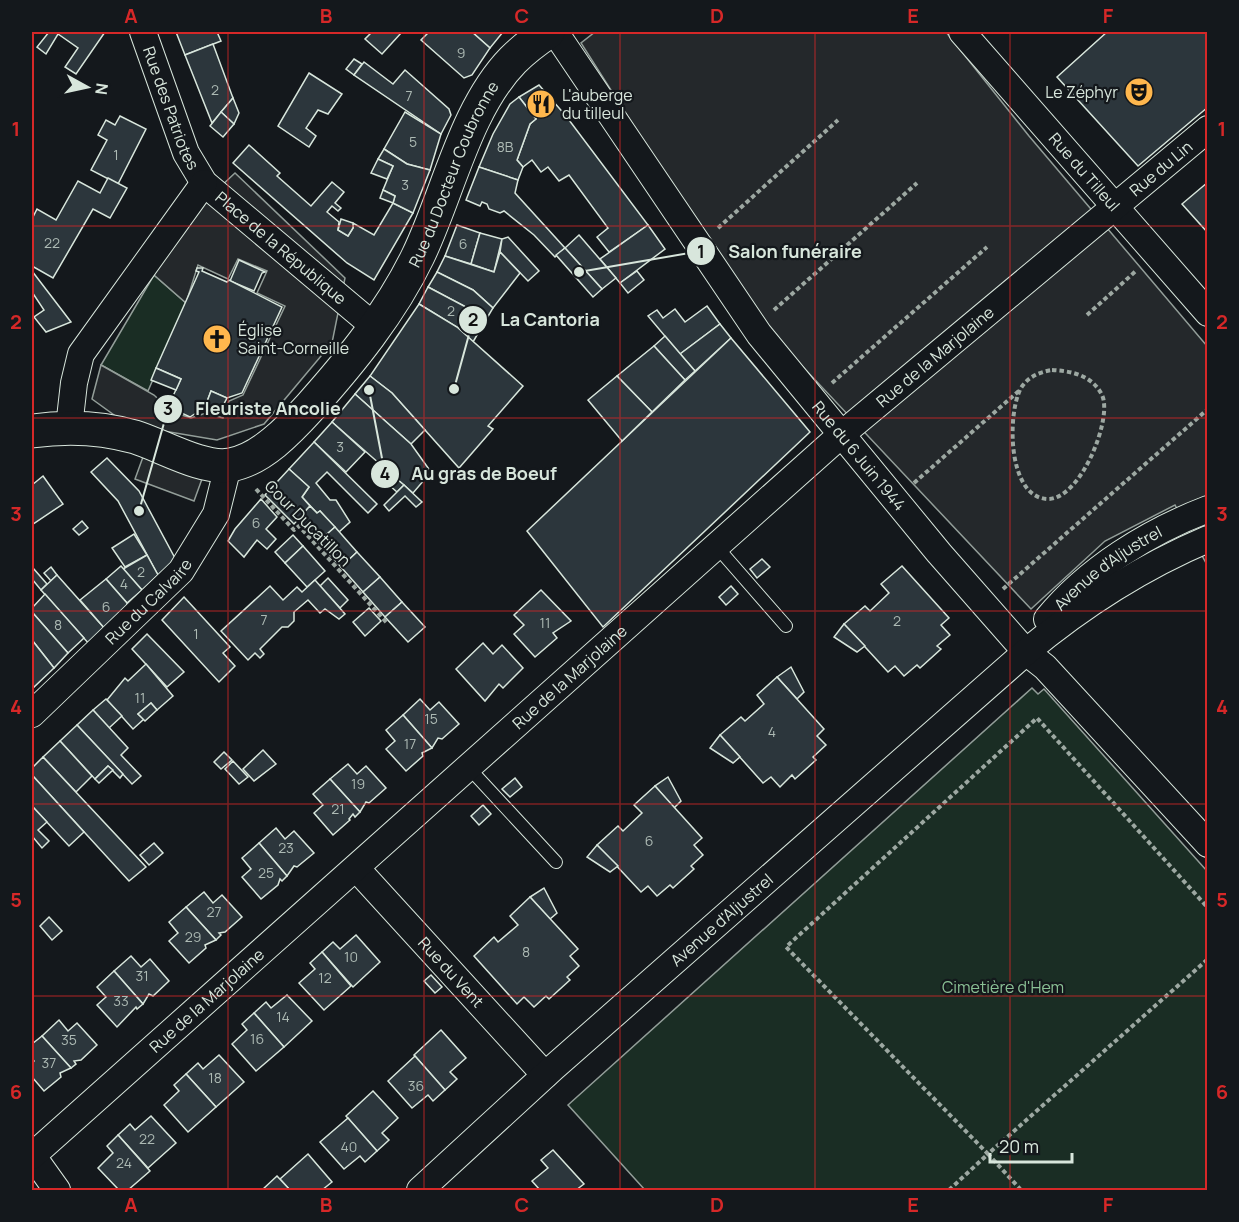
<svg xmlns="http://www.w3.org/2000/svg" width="1239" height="1222" font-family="Manrope,sans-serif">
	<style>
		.green { fill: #1a2d24; stroke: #939e99; stroke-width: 1.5 }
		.parking { fill: #24282b; stroke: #939e99; stroke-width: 1.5 }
		.building { fill: #2c363c; stroke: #d8e6dc; stroke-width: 1.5 }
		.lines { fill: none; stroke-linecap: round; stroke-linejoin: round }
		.lane-casing { stroke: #d8e6dc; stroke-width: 14 }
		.street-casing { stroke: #d8e6dc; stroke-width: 28 }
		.secondary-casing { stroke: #d8e6dc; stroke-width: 35 }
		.path { stroke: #9da8a2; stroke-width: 4; stroke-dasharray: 4.5 3; stroke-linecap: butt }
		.lane { stroke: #14181c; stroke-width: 12 }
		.street { stroke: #14181c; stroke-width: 26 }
		.secondary { stroke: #14181c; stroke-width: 33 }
		.grid { fill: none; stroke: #d62828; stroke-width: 1.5; stroke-opacity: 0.55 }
		.labels { text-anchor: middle; stroke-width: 4.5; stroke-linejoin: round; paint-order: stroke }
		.number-label { font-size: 14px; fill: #adbab4 }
		.poi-label { font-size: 16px; fill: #d8e6dc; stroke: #14181c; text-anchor: start }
		.street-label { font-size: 16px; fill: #d8e6dc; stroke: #14181c }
		.park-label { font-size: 16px; fill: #8ac095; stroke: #14181c }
		.leader { fill: none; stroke: #d8e6dc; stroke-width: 2 }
		.callout-dot { fill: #d8e6dc; stroke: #14181c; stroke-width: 2 }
		.mark-label { font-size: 18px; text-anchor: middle; font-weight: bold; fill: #111 }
		.callout-label { font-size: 18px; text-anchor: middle; font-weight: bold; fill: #d8e6dc; stroke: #14181c; stroke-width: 4.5; stroke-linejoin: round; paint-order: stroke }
		.neatline { fill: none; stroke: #d62828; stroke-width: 2 }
		.grid-label { font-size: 20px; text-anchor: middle; font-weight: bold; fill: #d62828 }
	</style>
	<rect width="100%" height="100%" fill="#14181c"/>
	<g class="green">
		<path d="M154,275L186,303L148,391L101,365Z"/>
		<path d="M1032,688L1038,694L1044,689L1207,871V1190H645L568,1105Z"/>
	</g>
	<g class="parking">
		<path d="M595,32H946L1029,136L1207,346V565L1175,505L1105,541L1031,609L754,315L581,43Z"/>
		<path d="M235,173L345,278L332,343L264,424L217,440L128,425L92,399L101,365L154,395L172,412L191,418L206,413L223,418L229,401L243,395L285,306L257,293L267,271L238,259L228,279L198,265L186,303L154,275L186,219Z"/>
		<path d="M143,457L202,479L194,501L135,479Z"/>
	</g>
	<g class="building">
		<path d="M49,32H105L76,74L65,67L78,48L58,34L46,54L37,47Z"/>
		<path d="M176,32H217L221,41L185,55Z"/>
		<path d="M372,32H402L382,54L365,39Z"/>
		<path d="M472,32H503L490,48Z"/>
		<path d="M472,32L490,48L472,75L464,78L421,40L429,32Z"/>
		<path d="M1107,32H1208V107L1138,166L1057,77Z"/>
		<path d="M213,44L233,98L212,123L185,55Z"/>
		<path d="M354,59L362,64L354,75L346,69Z"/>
		<path d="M364,62L393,84L405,70L449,109L451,115L441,134L354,75Z"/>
		<path d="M309,73L342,94L328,114L318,110L306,128L316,136L309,147L278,126Z"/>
		<path d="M539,85L566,116L648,225L609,252L597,237L608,228L569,175L559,181L548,167L541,172L532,160L523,167L517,160L530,124L536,119L519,97Z"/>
		<path d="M519,97L536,119L530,124L517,160L523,167L518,180L479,167L493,134L510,104Z"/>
		<path d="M233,98L239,113L234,124L221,112Z"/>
		<path d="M221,112L234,124L223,137L210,126Z"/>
		<path d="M405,112L441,134L430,170L407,164L384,149Z"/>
		<path d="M120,116L146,129L118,184L91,170L107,140L98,135L106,120L115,125Z"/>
		<path d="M249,145L280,173L277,176L311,206L332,182L344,192L335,203L341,208L338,211L332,206L327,212L339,222L338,230L348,236L353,228V223L374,235L393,203L413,213L374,280L347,263L233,163Z"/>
		<path d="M384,149L407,164L430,170L413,213L393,203L395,196L383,190L393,166L378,159Z"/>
		<path d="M378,159L393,166L387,179L371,173Z"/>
		<path d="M479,167L518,180L515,193L565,248L555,257L534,235L504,211L500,213L489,209L487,204L482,202L480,206L466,200Z"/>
		<path d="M108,178L127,188L110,218L93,209L53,278L32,266V219L37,209L56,220L78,181L100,193Z"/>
		<path d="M1208,182V233L1182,204Z"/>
		<path d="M383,190L395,196L393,203L380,198Z"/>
		<path d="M341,219L353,223V228L348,236L338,230Z"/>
		<path d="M457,225L480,233L471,264L445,256Z"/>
		<path d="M648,225L665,249L620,283L600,259Z"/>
		<path d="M480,233L502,239L494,272L471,264Z"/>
		<path d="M579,235L616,278L602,289L565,248Z"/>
		<path d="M508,237L539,271L528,281L500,252L502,239Z"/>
		<path d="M565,248L602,289L593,297L556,255Z"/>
		<path d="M500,252L520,273L493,308L473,290L437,272L445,256L494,272Z"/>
		<path d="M239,260L265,272L262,273L254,291L230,281Z"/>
		<path d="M197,268H203L202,271L227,282L229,280L282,307L242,393L227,398L211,391L205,407L190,417L175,410L173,396L181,379L156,368L199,272L196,271Z"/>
		<path d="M32,271L71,322L46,332L34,317L44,310L32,292Z"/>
		<path d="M637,271L644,280L628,293L620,283Z"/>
		<path d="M437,272L473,290L493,308L487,318L479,311L476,316L464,306L428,287Z"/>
		<path d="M428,287L464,306L484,323L473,342L457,327L419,304Z"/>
		<path d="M419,304L457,327L523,386L488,426L493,429L459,468L392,393L370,376Z"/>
		<path d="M707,306L720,324L680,354L648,316L657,310L663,318L675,309L685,322Z"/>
		<path d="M720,324L731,338L695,371L680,354Z"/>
		<path d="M665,336L695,371L685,380L654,346Z"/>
		<path d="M731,338L810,432L603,627L527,531Z"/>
		<path d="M654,346L685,380L652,412L617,376Z"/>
		<path d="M156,368L181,379L176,390L151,380Z"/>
		<path d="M370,376L392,393L425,430L411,444L355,394Z"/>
		<path d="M617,376L652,412L622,441L588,400Z"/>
		<path d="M211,391L227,398L219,413L205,407Z"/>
		<path d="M355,394L411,444L431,472L413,493L332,422Z"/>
		<path d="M332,422L365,452L346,472L314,442Z"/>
		<path d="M314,442L377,504L368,513L327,472L316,483L330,500H336L350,522L339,532L320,511L317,513L302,497L309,487L289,469Z"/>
		<path d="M107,458L139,491L176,560L158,575L118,501L91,472Z"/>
		<path d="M289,469L309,487L302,497L310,506L294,524L265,495Z"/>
		<path d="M387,471L404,485L397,492L381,478Z"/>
		<path d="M43,476L63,504L33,524L32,485Z"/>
		<path d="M404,485L422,502L416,507L405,496L389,511L384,505Z"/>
		<path d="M261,499L277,517L266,529L276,539L267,549L257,540L244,557L228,541L235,529Z"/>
		<path d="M310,506L317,513L320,511L335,527L318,542L298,519Z"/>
		<path d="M82,521L88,528L79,535L73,529Z"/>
		<path d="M335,527L357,552L341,567L318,542Z"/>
		<path d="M134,534L147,555L125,567L112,548Z"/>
		<path d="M293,535L303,546L285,563L275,552Z"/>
		<path d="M303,546L325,571L307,587L285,563Z"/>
		<path d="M357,552L380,577L363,592L341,567Z"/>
		<path d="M147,555L158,575L142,590L123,569Z"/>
		<path d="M762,559L770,567L757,578L750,569Z"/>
		<path d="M121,566L142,590L127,603L106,579Z"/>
		<path d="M902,566L949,618L941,625L950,635L937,646L941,649L920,668L917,665L904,676L895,666L888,672L844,624L865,606L870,611L889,593L881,584Z"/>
		<path d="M51,567L57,575L51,581L44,573Z"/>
		<path d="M33,568L47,584L41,590L32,579Z"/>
		<path d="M57,575L106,630L90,645L41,590Z"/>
		<path d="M380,577L402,602L385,617L363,592Z"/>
		<path d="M328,578L348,600L340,608L320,586Z"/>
		<path d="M106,579L127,603L126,611L106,630L80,600Z"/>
		<path d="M315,580L345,614L339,619L325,609L320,613L308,600L294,612V621L288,627H282L260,649L264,654L260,658L255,653L248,660L221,631L270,586L283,600L297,587L302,592Z"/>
		<path d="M731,586L738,594L726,605L719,597Z"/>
		<path d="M541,590L571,621L553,633L557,638L535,657L514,634L524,625L514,615Z"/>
		<path d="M45,594L84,638L68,653L32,612V608Z"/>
		<path d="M184,597L230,647L223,653L235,666L219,682L162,620Z"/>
		<path d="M402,602L425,627L408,642L385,617Z"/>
		<path d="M369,608L381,621L365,636L353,622Z"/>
		<path d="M32,612L68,653L54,668L32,640Z"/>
		<path d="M844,624L865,646L857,652L834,637Z"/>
		<path d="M147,634L184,672L167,687L132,649Z"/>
		<path d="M32,640L54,668L34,687L32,686Z"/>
		<path d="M483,643L493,654L502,645L523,668L503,688L499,684L485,701L456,669Z"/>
		<path d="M146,664L173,696L157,710L151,703L138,714L144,719L133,729L107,700L125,678L128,681Z"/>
		<path d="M791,667L804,692L797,699L777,677Z"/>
		<path d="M777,677L824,729L817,736L826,745L813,757L816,760L795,779L792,775L780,787L771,777L763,783L720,735L741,717L745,721L764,704L757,695Z"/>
		<path d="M106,699L122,716L109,728L93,710Z"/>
		<path d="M420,699L430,710L439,702L459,724L442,739L438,738L432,748L403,715Z"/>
		<path d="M151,703L157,710L145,721L138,714Z"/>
		<path d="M93,710L128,748L121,755L141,776L132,784L77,725Z"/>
		<path d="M403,715L432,748L422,753L423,756L406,771L386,749L395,741L386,730Z"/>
		<path d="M77,725L123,774L120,778L108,766L95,779L60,741Z"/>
		<path d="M720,735L740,757L733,763L710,748Z"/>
		<path d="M60,741L92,776L76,792L43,757Z"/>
		<path d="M263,750L276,764L254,781L243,769Z"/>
		<path d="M224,752L232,760L221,769L214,762Z"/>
		<path d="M43,757L146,867L129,881L32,775V768Z"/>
		<path d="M233,761L248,777L239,784L225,769Z"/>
		<path d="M348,764L357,774L366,766L386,788L369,803L366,802L360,812L330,779Z"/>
		<path d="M108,766L113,770L99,783L95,779Z"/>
		<path d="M32,775L84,832L69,846L32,806Z"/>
		<path d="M668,777L681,801L674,808L655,786Z"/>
		<path d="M515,778L522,787L510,797L502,789Z"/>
		<path d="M330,779L360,812L355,817L353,814L349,819L350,820L333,835L314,813L323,805L313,794Z"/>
		<path d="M655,786L702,838L694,845L703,855L691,866L694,869L673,888L670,885L657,896L648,886L641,892L597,845L618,826L623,831L642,813L634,805Z"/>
		<path d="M483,805L491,814L479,825L471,816Z"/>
		<path d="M32,806L47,822L38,830L49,841L42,848L32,836Z"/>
		<path d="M276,828L285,839L294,831L314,853L297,867L294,866L287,876L259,843Z"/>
		<path d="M154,843L163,853L149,865L140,855Z"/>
		<path d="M259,843L287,876L282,881L280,879L278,885L261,899L242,877L251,869L242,858Z"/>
		<path d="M597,845L618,866L610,872L587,857Z"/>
		<path d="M544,888L557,913L550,919L530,897Z"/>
		<path d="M204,892L213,903L222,895L242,917L225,932L219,933L221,935L216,940L186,907Z"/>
		<path d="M530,897L578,949L570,956L579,966L567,977L570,980L549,999L546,996L534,1007L524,997L517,1004L474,956L494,937L498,942L518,925L510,916Z"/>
		<path d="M186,907L216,940L205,945L206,948L189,963L169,941L178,933L169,922Z"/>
		<path d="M49,917L62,931L52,940L40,926Z"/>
		<path d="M356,935L380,962L353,987L322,952L333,942L340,949Z"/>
		<path d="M322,952L351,986L324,1010L299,983L315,969L310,963Z"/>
		<path d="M131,956L141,967L150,959L169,981L153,996L149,994L143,1004L114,971Z"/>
		<path d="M114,971L143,1004L137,1009L136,1007L117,1027L97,1005L106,997L97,987Z"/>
		<path d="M431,975L442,987L435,993L424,981Z"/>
		<path d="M287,995L312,1021L284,1047L254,1013L266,1002L271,1008Z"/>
		<path d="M254,1013L284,1047L256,1071L232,1044L247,1030L242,1024Z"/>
		<path d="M59,1020L68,1031L77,1023L97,1045L81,1060L74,1061L76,1064L71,1068L42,1036Z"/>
		<path d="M441,1030L466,1058L450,1072L457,1079L445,1090L414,1055Z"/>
		<path d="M42,1036L71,1068L60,1073L61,1077L44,1091L32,1077V1064L34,1061L32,1058V1044Z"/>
		<path d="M219,1055L244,1082L216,1107L186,1074L198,1063L203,1069Z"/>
		<path d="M415,1056L445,1090L433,1101L428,1095L412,1108L388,1081Z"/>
		<path d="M186,1074L216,1107L188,1132L164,1105L179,1091L174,1085Z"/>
		<path d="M373,1091L398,1118L382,1133L389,1140L377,1151L346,1116Z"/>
		<path d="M151,1116L176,1143L148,1168L118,1135L130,1124L135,1130Z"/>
		<path d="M348,1118L377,1151L365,1162L360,1156L344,1169L320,1142Z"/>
		<path d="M118,1135L150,1171L128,1190H119L98,1168L113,1153L107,1146Z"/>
		<path d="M553,1150L584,1184L576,1190H540L532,1181L548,1168L541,1160Z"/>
		<path d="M308,1154L332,1182L322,1190H290L280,1179Z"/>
		<path d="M277,1176L290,1190H262Z"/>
	</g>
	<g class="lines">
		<g class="lane-casing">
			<g id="lane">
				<path d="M717,547L786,626"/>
				<path d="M469,768L556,862"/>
			</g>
		</g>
		<g class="street-casing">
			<g id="street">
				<path id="s1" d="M143,32L186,153L204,183L375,327"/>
				<path id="s2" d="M555,32L759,334L939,553L1026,652L1045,667L1208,844"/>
				<path id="s3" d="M962,32L1208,313"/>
				<path d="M69,427L74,383L81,354L204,183"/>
				<path id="s4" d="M1047,619C1088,569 1148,532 1208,509"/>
				<path id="s5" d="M32,714L181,571L216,514L228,466"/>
				<path id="s6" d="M356,868L545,1075"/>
				<path d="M32,1155L57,1190"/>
				<path id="s7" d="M32,1156L842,434L1208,129"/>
				<path id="s8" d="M420,1190L553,1068L1026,652C1081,606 1142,567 1208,539"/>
			</g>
		</g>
		<g class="secondary-casing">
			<g id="secondary">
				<path id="s9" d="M32,431C67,426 100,427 135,437C161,445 203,470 230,465C261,460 290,429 310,407C351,361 391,312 418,256C448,194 465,109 513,60C524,49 536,40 548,32"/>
			</g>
		</g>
		<g class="path">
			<path d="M718,228L838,120"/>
			<path d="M774,310L917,183"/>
			<path d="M1087,315L1137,270"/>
			<path d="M1052,370C1071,371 1092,375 1102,395C1113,418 1081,499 1048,499C1007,498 1007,413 1021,388C1028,377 1039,372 1052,370Z"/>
			<path d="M832,383L987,247"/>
			<path d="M914,483L1021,389"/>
			<path d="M256,489L294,530L299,526L387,623"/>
			<path d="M1003,589L1208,409"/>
			<path d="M949,1190L988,1154L786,947L1037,718L1208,908"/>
			<path d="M1021,1190L988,1154L1208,959"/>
		</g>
		<use href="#lane" class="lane"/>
		<use href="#street" class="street"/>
		<use href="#secondary" class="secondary"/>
	</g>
	<path class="grid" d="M228,32V1190M424,32V1190M620,32V1190M815,32V1190M1010,32V1190M32,226H1208M32,418H1208M32,611H1208M32,804H1208M32,996H1208"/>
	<defs>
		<g id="theatre-disc" transform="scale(1.5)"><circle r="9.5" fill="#ffb74d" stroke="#14181c"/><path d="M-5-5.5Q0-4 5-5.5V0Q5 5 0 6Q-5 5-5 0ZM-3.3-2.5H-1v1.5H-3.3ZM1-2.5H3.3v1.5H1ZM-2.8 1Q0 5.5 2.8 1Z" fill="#111"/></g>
		<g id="restaurant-disc" transform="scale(1.5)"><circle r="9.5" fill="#ffb74d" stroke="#14181c"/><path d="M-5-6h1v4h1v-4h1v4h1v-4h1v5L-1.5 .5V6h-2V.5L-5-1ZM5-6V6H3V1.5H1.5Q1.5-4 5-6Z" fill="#111"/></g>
		<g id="church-disc" transform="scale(1.5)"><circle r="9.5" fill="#ffb74d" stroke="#14181c"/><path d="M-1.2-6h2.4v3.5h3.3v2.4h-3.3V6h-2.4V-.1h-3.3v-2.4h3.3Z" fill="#111"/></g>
	</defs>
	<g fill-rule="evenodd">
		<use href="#theatre-disc" x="1139" y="92"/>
		<use href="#restaurant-disc" x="541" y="104"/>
		<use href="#church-disc" x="217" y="339"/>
	</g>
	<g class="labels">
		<g class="number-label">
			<text x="461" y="58">9</text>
			<text x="215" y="95">2</text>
			<text x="409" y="101">7</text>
			<text x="413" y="147">5</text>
			<text x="505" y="152">8B</text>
			<text x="116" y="160">1</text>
			<text x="405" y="190">3</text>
			<text x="52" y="248">22</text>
			<text x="463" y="249">6</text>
			<text x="451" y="316">2</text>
			<text x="340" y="452">3</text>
			<text x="256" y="528">6</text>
			<text x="141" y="577">2</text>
			<text x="124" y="589">4</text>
			<text x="106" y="612">6</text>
			<text x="264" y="625">7</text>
			<text x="897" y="626">2</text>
			<text x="545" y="628">11</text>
			<text x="58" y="630">8</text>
			<text x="196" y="639">1</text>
			<text x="140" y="703">11</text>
			<text x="431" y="724">15</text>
			<text x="772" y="737">4</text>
			<text x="410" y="749">17</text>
			<text x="358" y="789">19</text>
			<text x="338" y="814">21</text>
			<text x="649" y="846">6</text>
			<text x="286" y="853">23</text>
			<text x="266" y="878">25</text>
			<text x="214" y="917">27</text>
			<text x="193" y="942">29</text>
			<text x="526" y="957">8</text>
			<text x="351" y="962">10</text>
			<text x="142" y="981">31</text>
			<text x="325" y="983">12</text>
			<text x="121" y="1006">33</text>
			<text x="283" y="1022">14</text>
			<text x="257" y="1044">16</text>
			<text x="69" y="1045">35</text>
			<text x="49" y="1068">37</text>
			<text x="215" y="1083">18</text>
			<text x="416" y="1091">36</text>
			<text x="147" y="1144">22</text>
			<text x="349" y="1152">40</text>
			<text x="124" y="1168">24</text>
		</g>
		<g class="poi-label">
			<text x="1118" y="98" text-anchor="end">Le Zéphyr</text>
			<text x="562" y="101">L'auberge<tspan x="562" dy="18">du tilleul</tspan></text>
			<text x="238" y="336">Église<tspan x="238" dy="18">Saint-Corneille</tspan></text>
		</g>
		<g class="street-label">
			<text dy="6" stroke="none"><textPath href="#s1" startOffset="81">Rue des Patriotes</textPath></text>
			<text dy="6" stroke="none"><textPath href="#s7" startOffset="1500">Rue du Lin</textPath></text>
			<text dy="6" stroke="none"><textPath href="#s3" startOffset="186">Rue du Tilleul</textPath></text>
			<text dy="6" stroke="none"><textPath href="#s9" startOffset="580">Rue du Docteur Coubronne</textPath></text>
			<text dy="6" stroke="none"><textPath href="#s1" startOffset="264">Place de la République</textPath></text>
			<text dy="6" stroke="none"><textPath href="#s7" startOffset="1206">Rue de la Marjolaine</textPath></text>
			<text dy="6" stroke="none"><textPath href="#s2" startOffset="522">Rue du 6 Juin 1944</textPath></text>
			<text transform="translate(308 523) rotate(45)" y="6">Cour Ducatillon</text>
			<text dy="6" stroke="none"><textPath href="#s4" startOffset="80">Avenue d'Aljustrel</textPath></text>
			<text dy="6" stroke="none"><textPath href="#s5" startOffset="162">Rue du Calvaire</textPath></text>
			<text dy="6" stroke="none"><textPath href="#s7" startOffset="720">Rue de la Marjolaine</textPath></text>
			<text dy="6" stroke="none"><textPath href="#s8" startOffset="405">Avenue d'Aljustrel</textPath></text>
			<text dy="6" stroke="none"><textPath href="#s6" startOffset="141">Rue du Vent</textPath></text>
			<text dy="6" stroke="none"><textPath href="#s7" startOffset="234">Rue de la Marjolaine</textPath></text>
		</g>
		<g class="park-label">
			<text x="1003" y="993">Cimetière d'Hem</text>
		</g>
	</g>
	<path class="leader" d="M579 272L701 251M454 389L473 320M139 511L168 409M369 390L385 474"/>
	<g class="callout-dot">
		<circle cx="579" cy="272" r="6"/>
		<circle cx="454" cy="389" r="6"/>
		<circle cx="139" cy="511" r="6"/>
		<circle cx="369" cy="390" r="6"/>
		<circle cx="701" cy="251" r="15"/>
		<circle cx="473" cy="320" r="15"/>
		<circle cx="168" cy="409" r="15"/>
		<circle cx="385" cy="474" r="15"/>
	</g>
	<g class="mark-label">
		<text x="701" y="258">1</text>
		<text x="473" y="326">2</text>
		<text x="168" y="415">3</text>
		<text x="385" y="480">4</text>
	</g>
	<g class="callout-label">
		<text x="795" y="258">Salon funéraire</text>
		<text x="550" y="326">La Cantoria</text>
		<text x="268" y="415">Fleuriste Ancolie</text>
		<text x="484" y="480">Au gras de Boeuf</text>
	</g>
	<rect width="1239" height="1222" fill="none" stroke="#14181c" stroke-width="66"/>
	<g transform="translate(87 87) rotate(98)" stroke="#14181c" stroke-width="4.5" paint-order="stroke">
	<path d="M0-4.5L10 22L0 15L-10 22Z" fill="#d8e6dc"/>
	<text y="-9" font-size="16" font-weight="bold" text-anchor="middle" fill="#d8e6dc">N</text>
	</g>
	<path d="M990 1153v9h82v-9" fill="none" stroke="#d8e6dc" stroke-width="3"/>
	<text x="999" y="1153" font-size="18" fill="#d8e6dc" stroke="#14181c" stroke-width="4.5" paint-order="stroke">20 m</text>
	<rect x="33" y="33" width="1173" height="1156" class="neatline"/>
	<g class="grid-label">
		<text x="131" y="23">A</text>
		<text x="326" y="23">B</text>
		<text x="522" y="23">C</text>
		<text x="717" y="23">D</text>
		<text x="913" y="23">E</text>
		<text x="1108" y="23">F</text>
		<text x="16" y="136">1</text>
		<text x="1222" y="136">1</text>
		<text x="16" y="329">2</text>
		<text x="1222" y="329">2</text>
		<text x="16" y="521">3</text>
		<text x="1222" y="521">3</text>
		<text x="16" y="714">4</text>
		<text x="1222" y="714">4</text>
		<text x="16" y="907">5</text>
		<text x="1222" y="907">5</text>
		<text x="16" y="1099">6</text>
		<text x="1222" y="1099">6</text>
		<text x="131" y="1212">A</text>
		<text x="326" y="1212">B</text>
		<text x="522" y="1212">C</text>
		<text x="717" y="1212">D</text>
		<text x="913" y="1212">E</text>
		<text x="1108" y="1212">F</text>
	</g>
</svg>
